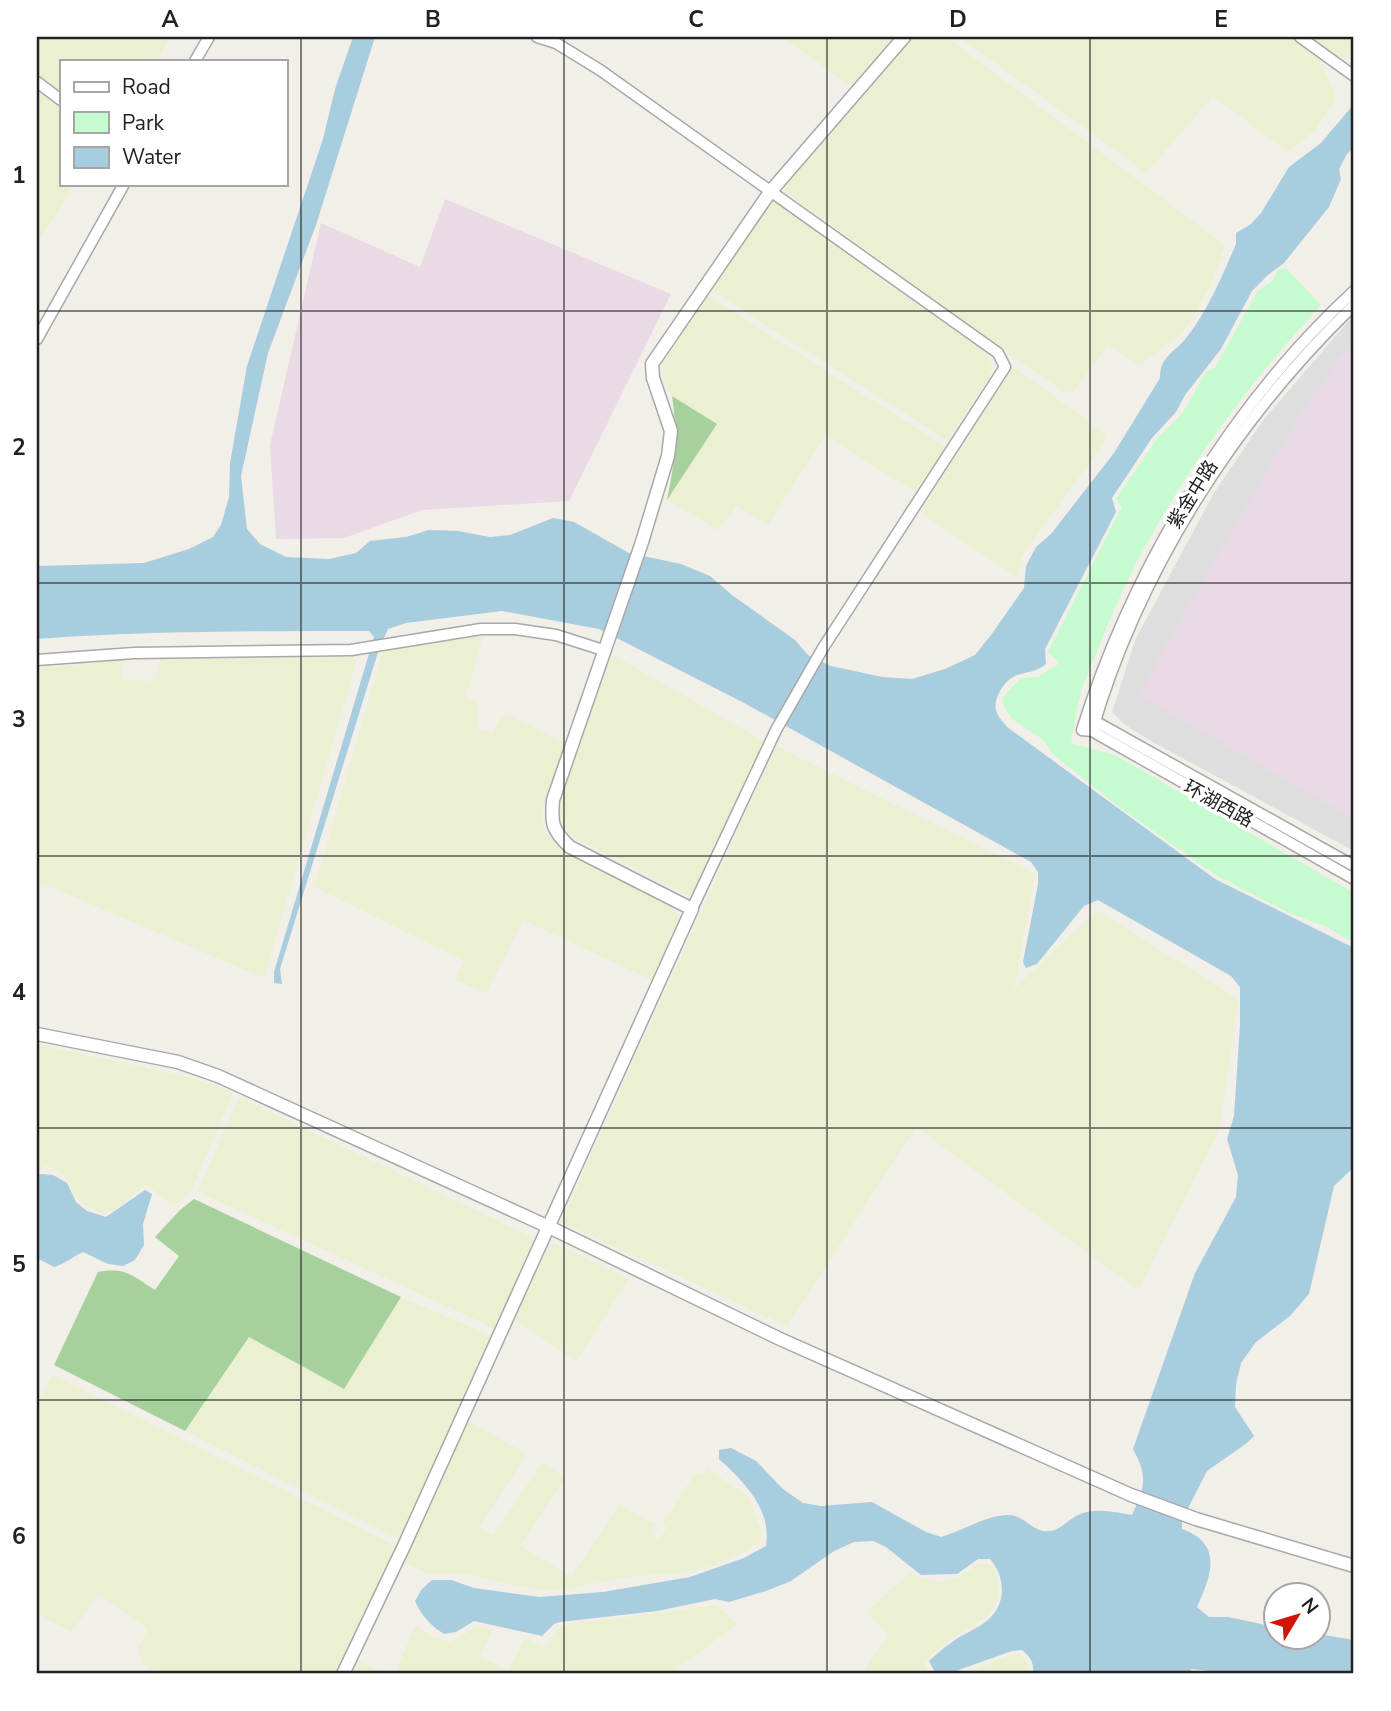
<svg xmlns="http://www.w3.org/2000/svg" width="1391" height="1711" font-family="'Nunito Sans','Noto Sans SC',sans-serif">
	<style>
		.residential { fill: #dfdede }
		.industrial { fill: #eadae6 }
		.farmland { fill: #ebf0d3 }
		.forest { fill: #a7d19c }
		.park { fill: #c6facf }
		.water { fill: #a8cddf }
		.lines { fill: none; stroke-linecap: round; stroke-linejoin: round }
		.minor-casing { stroke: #a8a8a8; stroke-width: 13 }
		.tertiary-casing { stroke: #a8a8a8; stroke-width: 15 }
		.minor { stroke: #fff; stroke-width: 10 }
		.tertiary { stroke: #fff; stroke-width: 12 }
		.grid { fill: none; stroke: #212121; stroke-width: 2; stroke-opacity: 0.55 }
		.labels { text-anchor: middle; stroke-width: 7; stroke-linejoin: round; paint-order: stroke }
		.street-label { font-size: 19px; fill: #212121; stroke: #fff }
		.neatline { fill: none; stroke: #212121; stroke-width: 2.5 }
		.grid-label { font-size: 23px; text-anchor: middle; font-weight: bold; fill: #212121 }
	</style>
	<rect width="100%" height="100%" fill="#f1efe8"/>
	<path class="residential" d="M1354,315V851L1149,740L1124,724L1112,712L1136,638L1214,493L1264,419Z"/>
	<g class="industrial">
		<path d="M445,199L671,294L569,501L422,510L344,538L276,539L270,445L321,223L420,267Z"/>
		<path d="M1354,338V819L1140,696L1168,641L1298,418Z"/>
	</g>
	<g class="farmland">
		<path d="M37,37H170L171,38L156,61H61V93L37,75Z"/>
		<path d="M783,37H894L855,82L849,85Z"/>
		<path d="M913,37H946L1221,242L1225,246L1210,287L1183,333L1139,365L1108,345L1074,391L1065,393L785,192L783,185Z"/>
		<path d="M960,37H1291L1314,53L1320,61L1335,93L1334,103L1312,133L1288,152L1213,96L1146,173Z"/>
		<path d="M1309,37H1354V51L1343,61Z"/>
		<path d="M37,89L61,107V184H74L37,245Z"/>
		<path d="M773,200L986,353L992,364L990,377L947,440L711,290Z"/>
		<path d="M708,296L946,447L915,492L825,435L768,525L736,506L718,530L667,500L717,424L672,396L664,380L663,363Z"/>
		<path d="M1016,368L1105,434V442L1022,555L1017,577L924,515L923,508L1011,370Z"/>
		<path d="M470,636L483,637L465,698L477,703V728L493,734L498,723L506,714L565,743L543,809V827L552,840L671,907L678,915L680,923L654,981L523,920L486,993L455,980L464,961L315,887L381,655L386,651Z"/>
		<path d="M609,653L764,741L694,894L689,896L568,834L558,818L562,798Z"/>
		<path d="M247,656H352L356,663L264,978L41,883L37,891V669L121,660L124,680L154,681L160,659Z"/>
		<path d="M776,746L1035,874L1014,989L1097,910L1238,999L1219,1131L1138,1290L916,1127L787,1326L561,1222Z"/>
		<path d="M37,1044L187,1077L233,1092L192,1189L179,1202L172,1204L148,1186L143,1187L114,1210L99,1212L83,1204L75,1196L68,1180L58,1170L46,1166L37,1172Z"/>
		<path d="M241,1098L530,1236L533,1243L494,1328L205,1195L199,1188L238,1100Z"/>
		<path d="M554,1243L629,1279L576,1361L515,1319L549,1246Z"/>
		<path d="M401,1297L491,1336L401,1540L185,1431L249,1337L344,1389Z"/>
		<path d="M52,1375L396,1546L336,1674H161L142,1664L138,1648L148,1629L98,1594L72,1632L37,1615V1402Z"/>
		<path d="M469,1421L527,1454L479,1527L493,1536L542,1463L566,1477L520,1546L572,1577L619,1505L655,1524L650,1534L659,1540L667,1527L662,1524L696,1472L702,1476L707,1469L747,1495L761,1530V1541L746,1551L713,1566L683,1573L636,1576L552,1591L503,1583L462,1573H426L404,1562L466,1422Z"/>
		<path d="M985,1563L992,1566L998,1577L999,1597L987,1617L952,1638L924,1662L930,1674H861L889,1635L867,1612L910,1572L918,1577L941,1582L960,1577L976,1565Z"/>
		<path d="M716,1605L737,1624L670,1674H405L396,1670L416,1625L432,1637L450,1642L462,1636L476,1626L492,1630L480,1657L508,1670L526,1637L545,1648L558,1626Z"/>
		<path d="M1011,1655H1021L1029,1665L1027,1674H961Z"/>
		<path d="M357,1660L386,1674H350Z"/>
	</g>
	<g class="forest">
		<path d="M672,396L717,424L667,500C675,462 678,435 672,396Z"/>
		<path d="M194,1199L401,1297L344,1389L249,1337L185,1431L54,1365L98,1272C127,1267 132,1276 155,1290L179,1256L155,1237L180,1210Z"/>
	</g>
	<path class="park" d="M1286,268L1321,305C1231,402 1153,513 1103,636C1096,656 1085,676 1080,696C1076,711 1074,727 1071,743L1115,755L1354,893V943L1325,926L1291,914L1214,874L1118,806L1050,752C1041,726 1010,733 1002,698L1021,678L1038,677L1060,663L1048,652L1122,507L1116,499L1157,439L1182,414L1206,372L1215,368L1257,292L1272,281L1279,269Z"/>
	<g class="water">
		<path d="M353,37H375L316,225L268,353L241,476L247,529L260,544L286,557L329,559L356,553L370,541L406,537L429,530L458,531L490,537L510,535L553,518L574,522L629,553L681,564L710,576L732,595L795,640L808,655L831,666L882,677L912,679L945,669L975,655L991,635L1024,588L1026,566L1036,547L1051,534L1114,453L1160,378C1160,356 1174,353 1186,338C1208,311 1222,276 1236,244V233L1251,224L1261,213L1289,167L1321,143L1354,104V147L1347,154L1339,169L1341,179L1329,207L1284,263L1268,275L1252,291L1221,349L1185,395L1176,412L1152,438L1112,498L1116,512L1045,649L1046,664C1036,673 1027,671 1015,676C1004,681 991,701 997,713C999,718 1004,723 1007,727L1215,879L1354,948V1167L1334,1186L1309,1294L1290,1316L1256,1342L1241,1363L1236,1384L1235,1407L1254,1436L1247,1443L1207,1471L1182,1520V1529C1224,1544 1211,1576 1197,1607L1209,1617H1228L1275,1627L1276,1638H1318V1634L1354,1640V1674H1237L1191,1669L1189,1674H1033C1034,1662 1031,1658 1022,1650L1012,1651L950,1673L936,1674L929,1661C936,1655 943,1648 951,1643C962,1634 978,1629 989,1619C1007,1603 1005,1576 990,1559H978L957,1574L921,1575L886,1547L873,1541L854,1542L834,1551L791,1581L766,1591L729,1602L715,1599L657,1611L560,1622L554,1624L542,1636L474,1621L456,1632L444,1634C431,1626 421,1615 415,1601L422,1589L432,1580H451L474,1588L540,1597L603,1592L690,1577L744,1558L766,1546C772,1509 744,1482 719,1459V1450L731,1448L756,1461L783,1489L803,1503L821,1506L872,1502L926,1532L941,1537C963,1531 984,1516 1007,1515C1025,1514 1032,1534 1051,1531C1062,1529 1069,1519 1078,1515C1094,1507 1116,1512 1132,1515C1144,1488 1149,1478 1133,1449L1195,1273L1236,1197L1238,1175L1227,1139L1234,1116L1240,1025V987L1231,976L1098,900L1084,906L1037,964L1026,968L1023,962L1038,884V872L1031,862L746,704L599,629L502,611L406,623L388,629L379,649L280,969L282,984L274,983V972L374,637L369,631C258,631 147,631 37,639V566L144,563L189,549L213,537L221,525L229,497L230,463L247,366L323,139L335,89Z"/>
		<path d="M41,1174L53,1175L67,1183L76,1202L87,1211L106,1217L145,1190L152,1194L143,1224L144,1245L135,1260L123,1266L108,1264L83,1252C72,1257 65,1264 54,1267L37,1258V1177Z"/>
	</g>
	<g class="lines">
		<g class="minor-casing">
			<g id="minor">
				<path d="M537,37L556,43L600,70L998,353L1005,367L823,648L776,730L692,909"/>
				<path d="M1300,37L1354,76"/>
				<path d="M195,61L209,37"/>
				<path d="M37,82L61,100"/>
				<path d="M1354,291C1230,405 1132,570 1082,730L1092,731L1354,879"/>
				<path d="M37,339L124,184"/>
				<path d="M37,660L134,653L351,650L481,629H515L556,635L603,650"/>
				<path d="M1091,719L1354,866"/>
				<path d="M1092,731C1139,570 1234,421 1354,305"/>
			</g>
		</g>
		<g class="tertiary-casing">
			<g id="tertiary">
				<path d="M37,1034L178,1062L218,1076L549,1227L780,1339L1131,1495L1196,1519L1354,1566"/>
				<path d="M343,1674L404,1546L692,909L570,847C552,830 551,824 553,800L642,542L668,456L671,431L653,378L652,364L770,192L904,37"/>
			</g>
		</g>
		<use href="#minor" class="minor"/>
		<use href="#tertiary" class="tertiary"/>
	</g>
	<path class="grid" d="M301,37V1674M564,37V1674M827,37V1674M1090,37V1674M37,311H1354M37,583H1354M37,856H1354M37,1128H1354M37,1400H1354"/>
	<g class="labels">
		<g class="street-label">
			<text transform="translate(1192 494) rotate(-58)" y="7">紫金中路</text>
			<text transform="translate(1219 803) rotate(29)" y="7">环湖西路</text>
		</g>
	</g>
	<rect width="1391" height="1711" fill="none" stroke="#ffffff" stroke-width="77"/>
	<rect x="60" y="60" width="228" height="126" fill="#ffffff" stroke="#a6a6a6" stroke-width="2"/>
	<rect x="74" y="82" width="35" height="10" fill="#ffffff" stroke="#a6a6a6" stroke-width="2"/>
	<text x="122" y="94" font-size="21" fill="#212121">Road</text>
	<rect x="74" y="112" width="35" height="21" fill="#c6facf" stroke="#a6a6a6" stroke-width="2"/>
	<text x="122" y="130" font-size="21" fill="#212121">Park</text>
	<rect x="74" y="147" width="35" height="21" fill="#a8cddf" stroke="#a6a6a6" stroke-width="2"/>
	<text x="122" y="164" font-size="21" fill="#212121">Water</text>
	<g transform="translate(1297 1616) rotate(52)"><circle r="33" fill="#ffffff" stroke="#a6a6a6" stroke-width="2"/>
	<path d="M0-5L12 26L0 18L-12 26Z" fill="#d21300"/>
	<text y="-10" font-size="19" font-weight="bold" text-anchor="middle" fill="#212121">N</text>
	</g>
	<rect x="38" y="38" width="1314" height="1634" class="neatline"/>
	<g class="grid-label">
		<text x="170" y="27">A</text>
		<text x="433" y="27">B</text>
		<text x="696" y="27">C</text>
		<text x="958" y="27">D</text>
		<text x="1221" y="27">E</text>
		<text x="19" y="183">1</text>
		<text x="19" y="455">2</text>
		<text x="19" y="727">3</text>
		<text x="19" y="1000">4</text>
		<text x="19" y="1272">5</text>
		<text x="19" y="1544">6</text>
	</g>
</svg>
